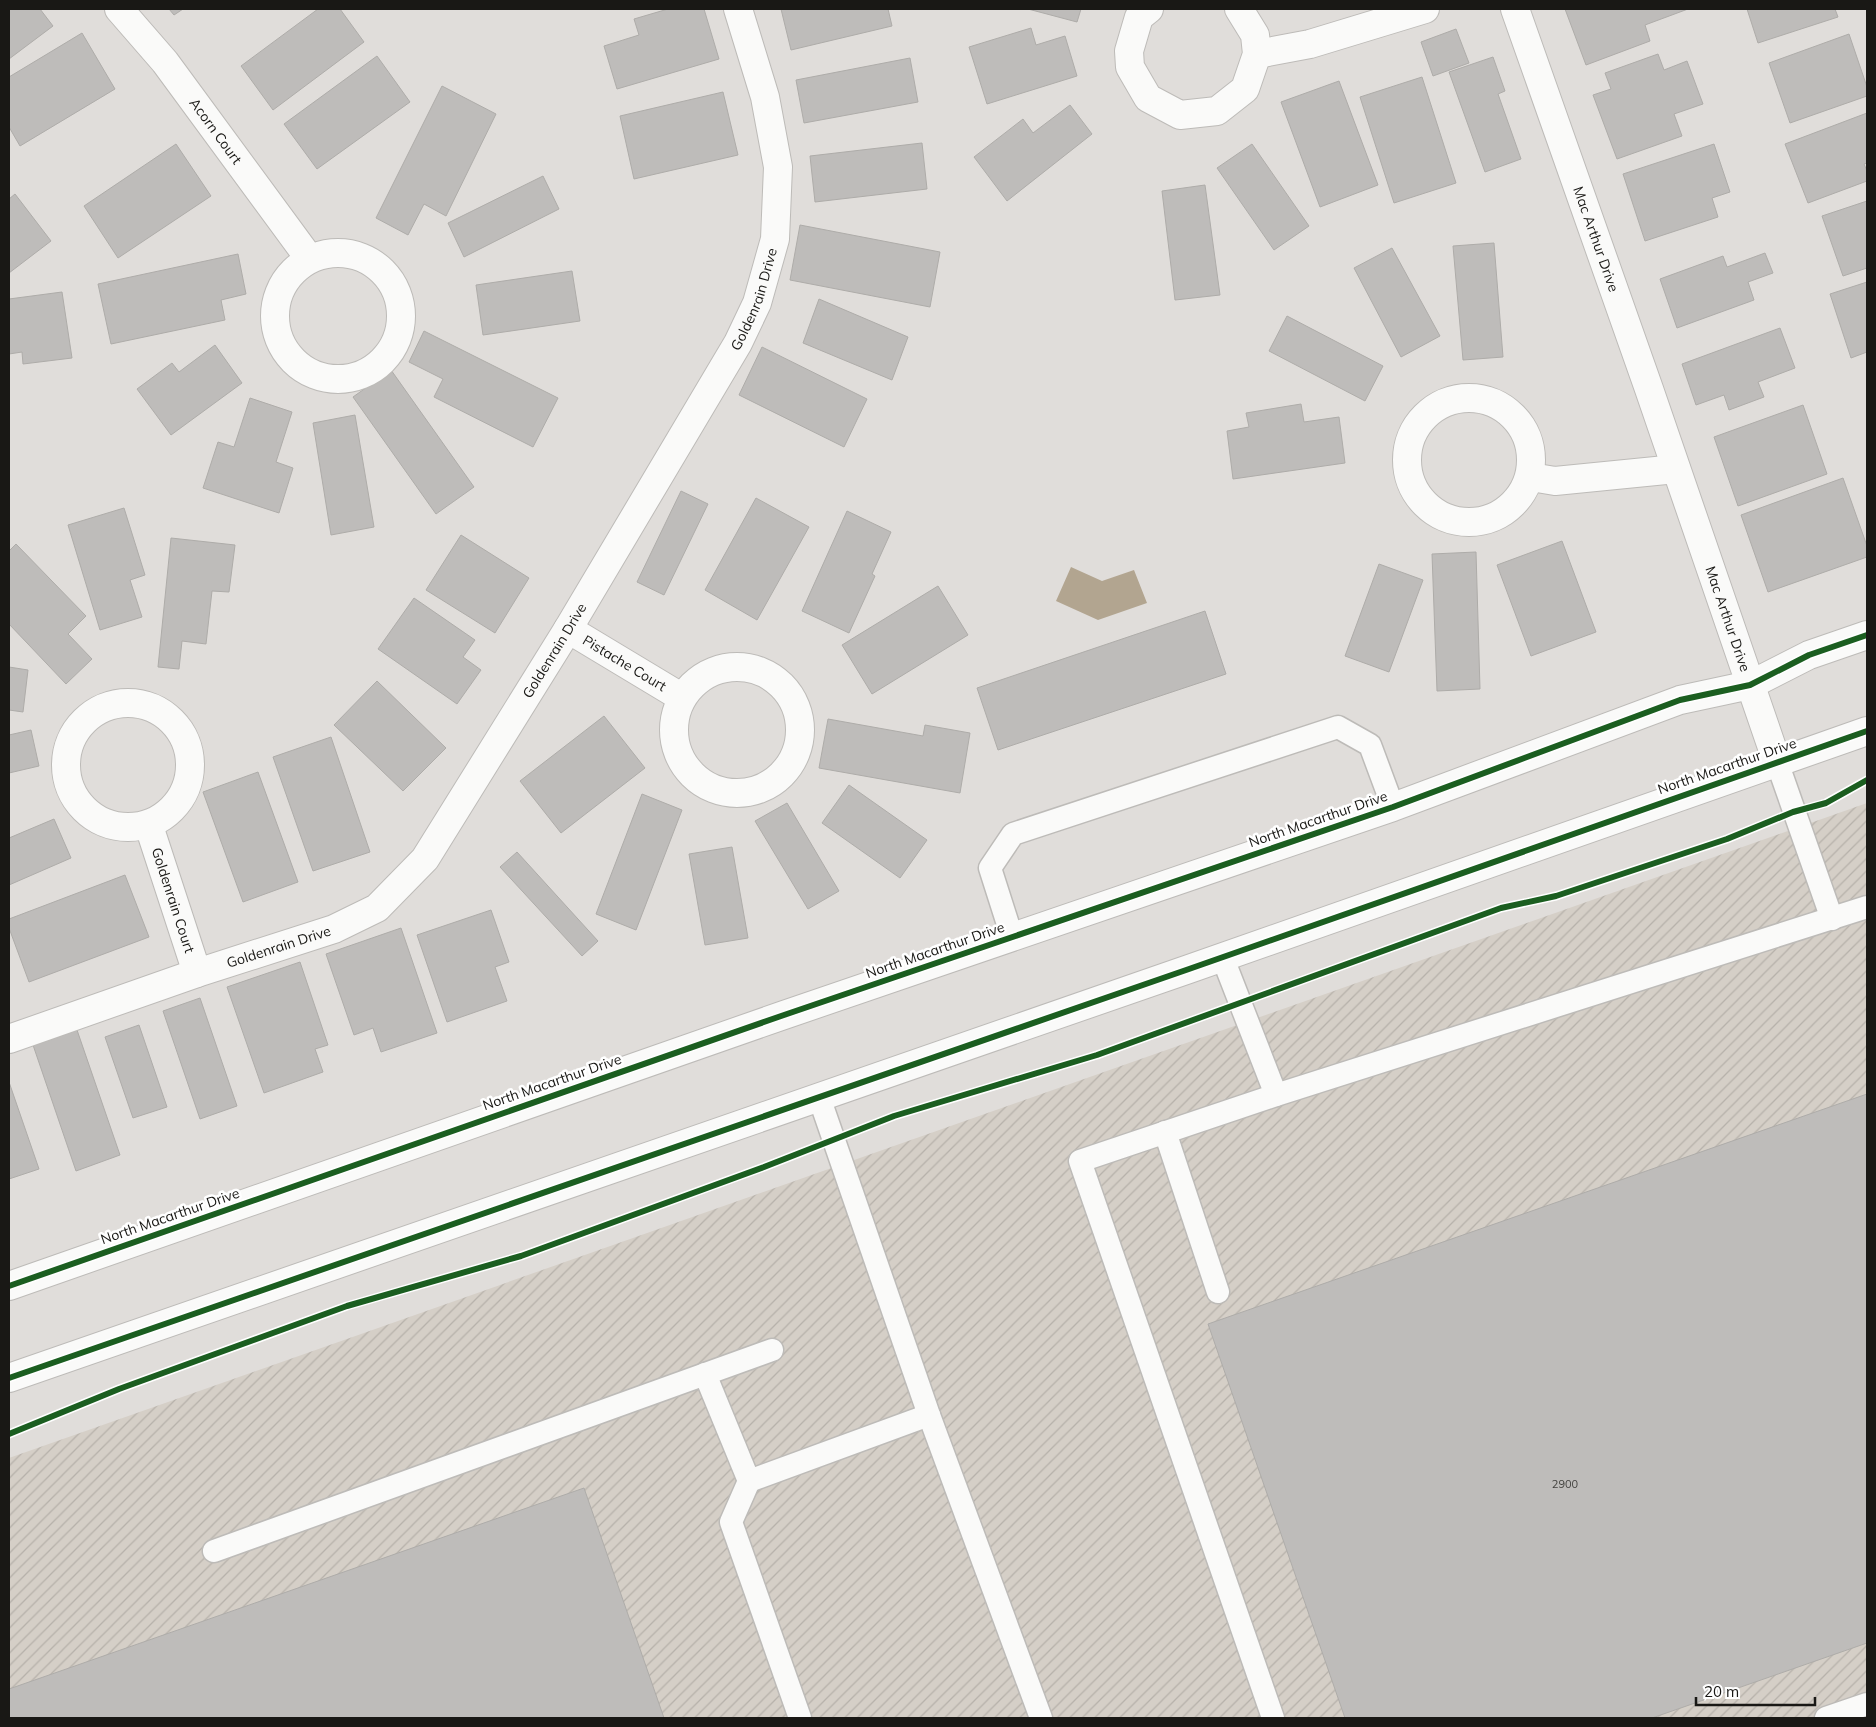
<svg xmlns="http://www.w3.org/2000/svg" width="1876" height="1727" font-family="Mulish,sans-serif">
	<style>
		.industrial { fill: url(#industrial-furrows) }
		.water { fill: #b2a590 }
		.building { fill: #bebcba; stroke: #aeaca9 }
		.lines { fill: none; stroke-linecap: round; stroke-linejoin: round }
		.lane-casing { stroke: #bdbbb8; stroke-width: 25 }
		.street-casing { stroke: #bdbbb8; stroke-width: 30 }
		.secondary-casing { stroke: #bdbbb8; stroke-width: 30 }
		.lane { stroke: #fafaf9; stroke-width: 22 }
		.street { stroke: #fafaf9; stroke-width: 28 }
		.secondary { stroke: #fafaf9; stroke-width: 28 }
		.cycleway-casing { stroke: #fff; stroke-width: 9 }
		.cycleway { stroke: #1b5e20; stroke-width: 6 }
		.labels { text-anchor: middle; stroke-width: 5; stroke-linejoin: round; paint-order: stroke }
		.number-label { font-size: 11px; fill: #42413e }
		.street-label { font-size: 14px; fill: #191815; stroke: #fff }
	</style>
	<defs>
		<pattern id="industrial-furrows" width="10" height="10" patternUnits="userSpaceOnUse" patternTransform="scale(1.25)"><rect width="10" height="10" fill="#d5cfc7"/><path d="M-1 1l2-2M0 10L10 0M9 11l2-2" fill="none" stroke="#b6b1aa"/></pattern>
	</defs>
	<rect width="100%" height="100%" fill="#e0ddda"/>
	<path class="industrial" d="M1867,803V1718H9V1458Z"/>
	<path class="water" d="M1071,567L1102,581L1134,570L1147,603L1098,620L1056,601Z"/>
	<g class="building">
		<path d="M9,9H40L53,26L9,59Z"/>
		<path d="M169,9H183L174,15Z"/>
		<path d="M318,9H340L364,42L273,110L241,66Z"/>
		<path d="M668,9H704L719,59L617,89L604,46L639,35L634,19Z"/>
		<path d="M781,9H888L892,26L791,50Z"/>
		<path d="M1028,9H1081L1077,22Z"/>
		<path d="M1565,9H1688L1645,25L1650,41L1586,65Z"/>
		<path d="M1747,9H1835L1838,17L1758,43Z"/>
		<path d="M1031,28L1036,45L1065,36L1077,76L987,104L969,47Z"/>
		<path d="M1456,29L1469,63L1433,76L1421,42Z"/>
		<path d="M82,33L115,89L20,146L9,127V77Z"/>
		<path d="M1849,34L1867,87V96L1790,123L1769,63Z"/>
		<path d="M1658,54L1664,70L1687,61L1703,104L1674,114L1682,136L1617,159L1593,95L1611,89L1605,73Z"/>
		<path d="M377,56L410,102L317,169L284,124Z"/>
		<path d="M1493,57L1505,91L1498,94L1521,159L1485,172L1449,72Z"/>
		<path d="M910,58L918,102L804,123L796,80Z"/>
		<path d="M1422,77L1456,183L1394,203L1360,97Z"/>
		<path d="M1339,81L1378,185L1320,207L1281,102Z"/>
		<path d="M442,86L496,114L446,216L424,204L408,235L376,218Z"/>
		<path d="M723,92L738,155L634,179L620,116Z"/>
		<path d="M1070,105L1092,134L1007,201L974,157L1023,119L1033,133Z"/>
		<path d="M1867,113V163L1864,164L1867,171V181L1808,203L1785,144Z"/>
		<path d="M922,143L927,189L815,202L810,156Z"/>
		<path d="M176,144L211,196L118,258L84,206Z"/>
		<path d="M1252,144L1309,226L1274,250L1217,168Z"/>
		<path d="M1714,144L1730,192L1712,198L1718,217L1645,241L1623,174Z"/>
		<path d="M543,176L559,209L464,257L448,223Z"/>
		<path d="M1205,185L1220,295L1175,300L1162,191Z"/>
		<path d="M15,194L51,241L9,273V199Z"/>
		<path d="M1867,201V268L1843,276L1822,216Z"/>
		<path d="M800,225L940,252L930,307L790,280Z"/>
		<path d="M1494,243L1503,357L1463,360L1453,246Z"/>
		<path d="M1392,248L1440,336L1401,357L1354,268Z"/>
		<path d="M1765,253L1773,273L1748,282L1754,300L1677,328L1660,279L1723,256L1727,267Z"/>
		<path d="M238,254L246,294L221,300L225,320L111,344L98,284Z"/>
		<path d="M572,271L580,321L483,335L476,285Z"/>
		<path d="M1867,282V352L1851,358L1830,294Z"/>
		<path d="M62,292L72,358L23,364L22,352L9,354V299Z"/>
		<path d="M819,299L908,337L892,380L803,343Z"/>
		<path d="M1287,316L1383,366L1365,401L1269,351Z"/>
		<path d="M1780,328L1795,368L1758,382L1764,397L1729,410L1724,395L1696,405L1682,364Z"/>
		<path d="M424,331L558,398L533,447L434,397L443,379L409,362Z"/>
		<path d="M215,345L242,383L171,435L137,389L172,363L179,372Z"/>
		<path d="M762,347L867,399L844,447L739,395Z"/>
		<path d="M391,370L474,487L436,514L353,397Z"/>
		<path d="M250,398L292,412L276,462L293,468L279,513L203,488L218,442L234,447Z"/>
		<path d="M1301,404L1304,422L1339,417L1345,463L1233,479L1227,431L1249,427L1246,413Z"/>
		<path d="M1803,405L1827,474L1738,506L1714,437Z"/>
		<path d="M355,415L374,527L331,535L313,423Z"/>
		<path d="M1843,478L1867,546V557L1768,592L1741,515Z"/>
		<path d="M681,491L708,504L664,595L637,582Z"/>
		<path d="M756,498L809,527L757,620L705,590Z"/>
		<path d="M124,508L145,575L130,580L142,617L100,630L68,525Z"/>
		<path d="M847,511L891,532L872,574L875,576L849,633L802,611Z"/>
		<path d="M461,535L529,578L495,633L426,590Z"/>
		<path d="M171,538L235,545L229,592L212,591L206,644L182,641L179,669L158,667Z"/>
		<path d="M1562,541L1596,632L1531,656L1497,565Z"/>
		<path d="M16,544L86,616L68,634L92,659L66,684L9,624V551Z"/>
		<path d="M1476,552L1480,689L1437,691L1432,554Z"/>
		<path d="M1379,564L1423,580L1389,672L1345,656Z"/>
		<path d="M938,586L968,635L872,694L842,645Z"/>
		<path d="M414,598L475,640L463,657L481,670L457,704L378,649Z"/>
		<path d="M1205,611L1226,674L998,750L977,688Z"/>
		<path d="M9,667L28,670L23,712L9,710Z"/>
		<path d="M377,681L446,748L403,791L334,725Z"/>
		<path d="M604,716L645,768L561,833L520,781Z"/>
		<path d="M828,719L923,736L925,725L970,733L960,793L819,768Z"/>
		<path d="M31,730L39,766L9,773V735Z"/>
		<path d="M331,737L370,852L313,871L273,757Z"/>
		<path d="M258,772L298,882L243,902L203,792Z"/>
		<path d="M849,785L927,840L900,878L822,823Z"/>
		<path d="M642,794L682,810L636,930L596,914Z"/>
		<path d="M787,803L839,891L808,909L755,821Z"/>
		<path d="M54,819L71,858L9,885V838Z"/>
		<path d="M732,847L748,938L705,945L689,854Z"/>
		<path d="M517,852L598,941L582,956L500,867Z"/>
		<path d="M125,875L149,937L29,982L9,928V919Z"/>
		<path d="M491,910L509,962L495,967L507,1001L447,1022L417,935Z"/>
		<path d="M401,928L437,1033L381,1052L373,1028L354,1035L326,954Z"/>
		<path d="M300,962L328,1045L315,1049L323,1072L264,1093L227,987Z"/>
		<path d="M200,998L237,1106L200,1119L163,1011Z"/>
		<path d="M139,1025L167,1107L133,1118L105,1037Z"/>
		<path d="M77,1030L120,1155L76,1171L33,1045Z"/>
		<path d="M9,1082L39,1169L9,1179Z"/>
		<path d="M1867,1094V1643L1652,1718H1345L1208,1324Z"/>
		<path d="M584,1488L664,1718H9V1689Z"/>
	</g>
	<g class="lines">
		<g class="lane-casing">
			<g id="lane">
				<path d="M1777,762L1832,919"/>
				<path d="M1012,937L990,868L1013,834L1338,727L1370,745L1393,807"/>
				<path d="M1222,956L1276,1095"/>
				<path d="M1165,1132L1218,1292"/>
				<path d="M705,1374L749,1481L929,1415L819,1097"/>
				<path d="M929,1415L1041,1718"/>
				<path d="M749,1481L731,1522L800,1718"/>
				<path d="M214,1551L772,1350"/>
				<path d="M1273,1718L1080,1161L1276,1095L1867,907"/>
				<path d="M1826,1718L1867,1704"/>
			</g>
		</g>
		<g class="street-casing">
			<g id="street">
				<path id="s1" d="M119,9L165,62L309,258"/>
				<path d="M1149,9L1139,17L1129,51L1130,67L1148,98L1180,115L1217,111L1245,89L1257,54L1255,35L1239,9"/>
				<path id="s2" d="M1515,9L1649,389L1777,762"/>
				<path d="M1257,54L1310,44L1425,9"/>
				<circle cx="338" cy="316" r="63"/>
				<circle cx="1469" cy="460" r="62"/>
				<path d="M1531,477L1555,481L1676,469"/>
				<path id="s3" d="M568,629L681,697"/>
				<circle cx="737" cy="730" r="63"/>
				<circle cx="128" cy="765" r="62"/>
				<path id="s4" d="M149,826L197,973"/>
				<path id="s5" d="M9,1039L197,973L334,929L377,908L425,859L568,629L738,343L757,303L775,239L778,167L765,97L738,9"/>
			</g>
		</g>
		<g class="secondary-casing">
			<g id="secondary">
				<path d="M9,1286L784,1015L1393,807L1680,700L1750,685L1809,655L1867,635"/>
				<path d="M9,1378L1189,969L1867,731"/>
			</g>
		</g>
		<use href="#lane" class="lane"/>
		<use href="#street" class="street"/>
		<use href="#secondary" class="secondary"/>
		<g class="cycleway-casing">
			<g id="cycleway">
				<path d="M9,1286L784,1015L1393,807L1680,700L1750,685L1809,655L1867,635"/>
				<path d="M9,1378L1189,969L1867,731"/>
				<path d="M9,1434L119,1389L347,1306L521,1256L764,1167L894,1116L1097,1055L1501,908L1556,896L1727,839L1793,812L1826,803L1867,780"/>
			</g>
		</g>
		<use href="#cycleway" class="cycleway"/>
	</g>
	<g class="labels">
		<g class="number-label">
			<text x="1565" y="1488">2900</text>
		</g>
		<g class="street-label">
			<text dy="5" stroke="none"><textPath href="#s1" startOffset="156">Acorn Court</textPath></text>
			<text dy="5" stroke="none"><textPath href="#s2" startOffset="244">Mac Arthur Drive</textPath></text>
			<text dy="5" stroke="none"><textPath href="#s5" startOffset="1110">Goldenrain Drive</textPath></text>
			<text dy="5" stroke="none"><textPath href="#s2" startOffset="646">Mac Arthur Drive</textPath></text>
			<text dy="5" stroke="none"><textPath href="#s5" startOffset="705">Goldenrain Drive</textPath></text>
			<text dy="5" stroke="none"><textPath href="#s3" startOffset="66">Pistache Court</textPath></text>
			<text transform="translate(1727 766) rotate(-19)" y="5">North Macarthur Drive</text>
			<text transform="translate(1318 819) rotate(-19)" y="5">North Macarthur Drive</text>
			<text dy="5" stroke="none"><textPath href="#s4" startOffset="78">Goldenrain Court</textPath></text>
			<text dy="5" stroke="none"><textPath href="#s5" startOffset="285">Goldenrain Drive</textPath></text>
			<text transform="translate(935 950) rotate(-19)" y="5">North Macarthur Drive</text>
			<text transform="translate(552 1082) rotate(-19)" y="5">North Macarthur Drive</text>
			<text transform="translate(170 1216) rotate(-19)" y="5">North Macarthur Drive</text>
		</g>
	</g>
	<rect width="1876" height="1727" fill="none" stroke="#191815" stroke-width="20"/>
	<path d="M1696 1697v8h119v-8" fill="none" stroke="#191815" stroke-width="2.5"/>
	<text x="1704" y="1697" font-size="15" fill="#191815" stroke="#ffffff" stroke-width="4" paint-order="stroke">20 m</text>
</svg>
